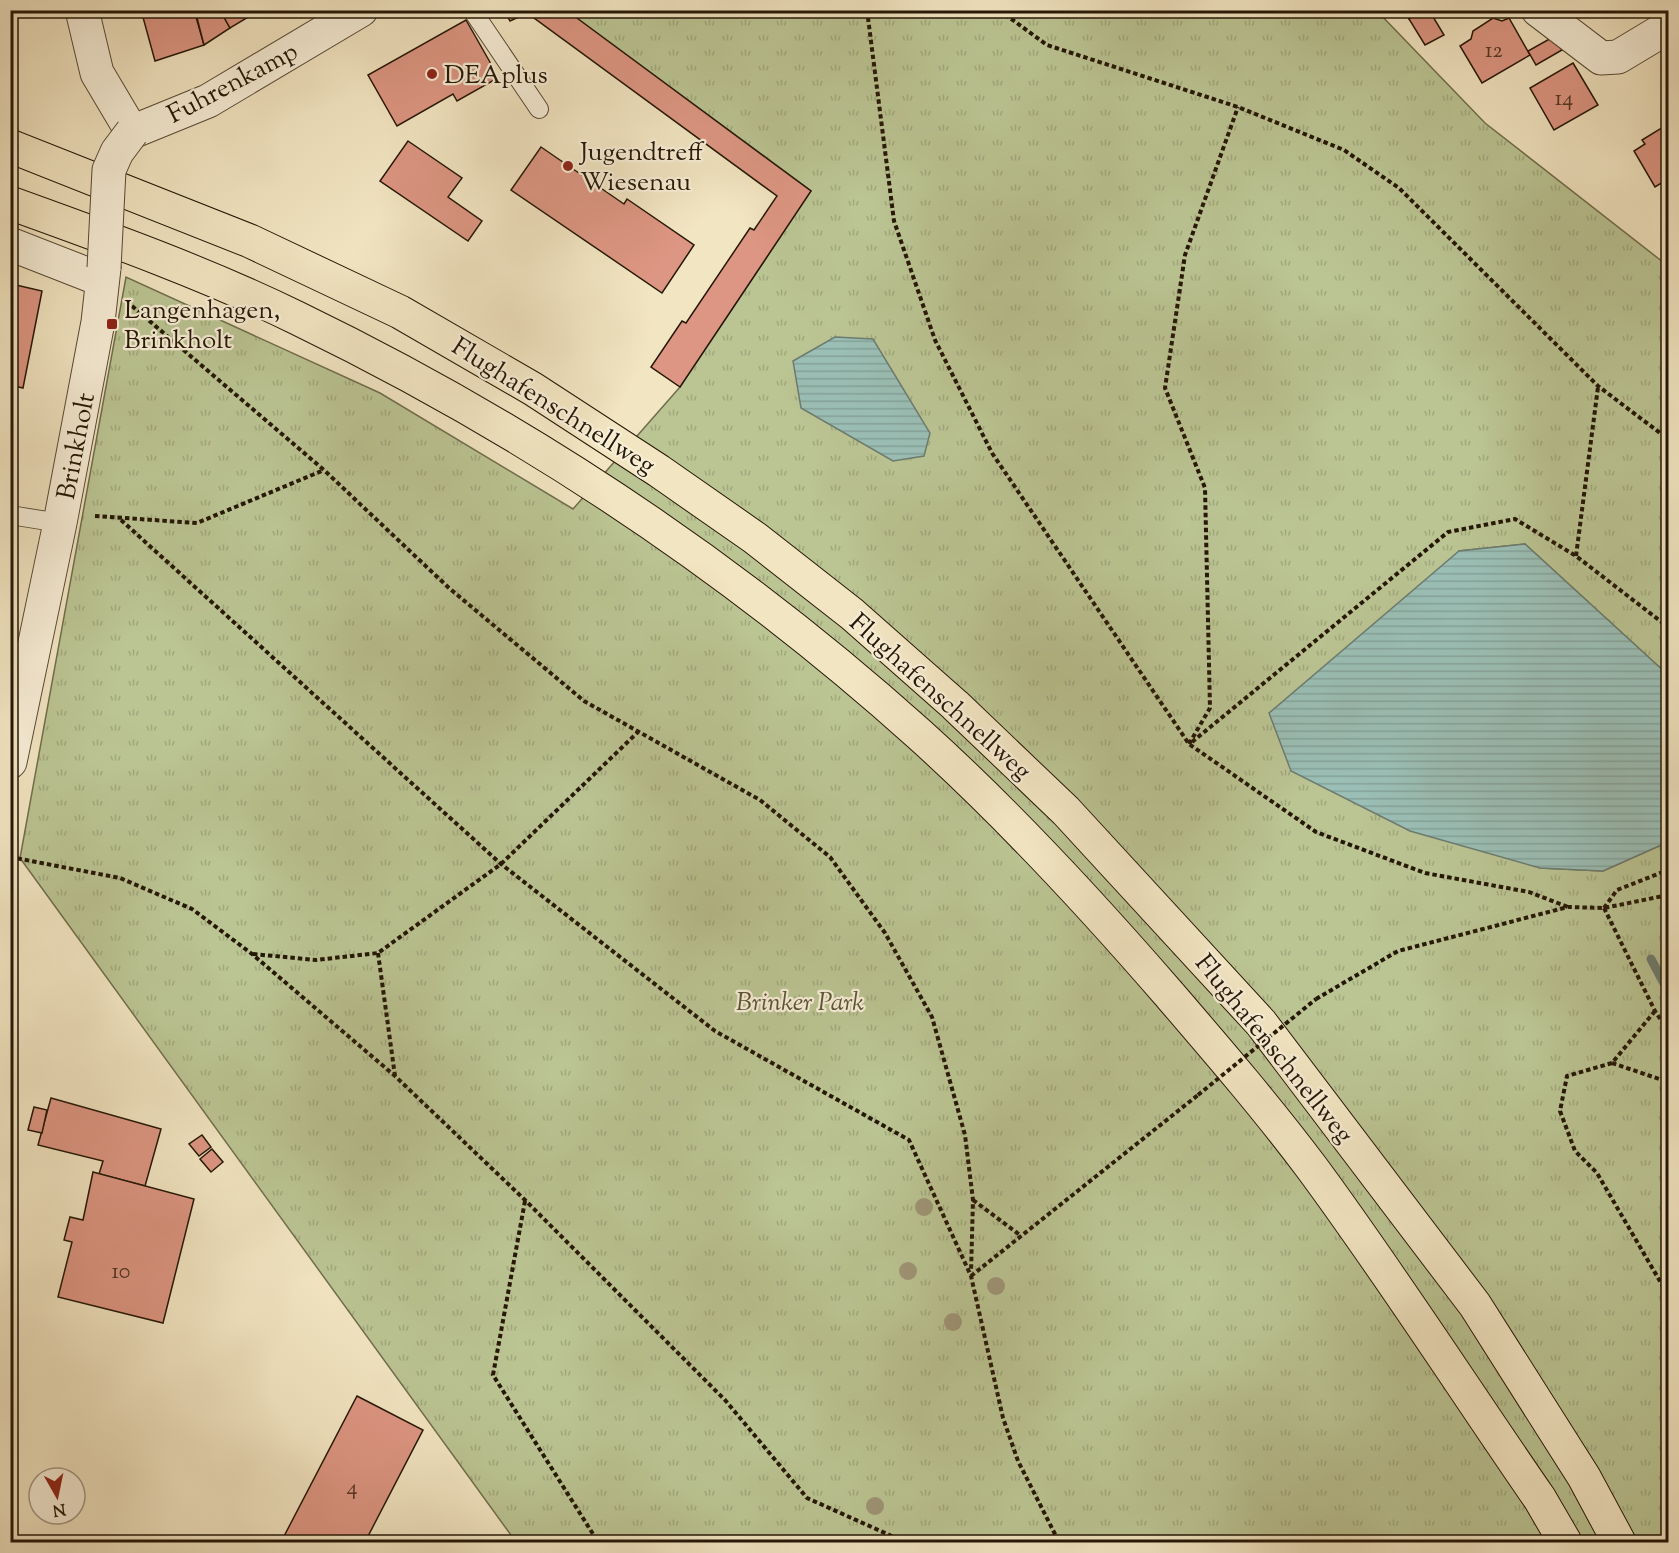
<svg xmlns="http://www.w3.org/2000/svg" width="1679" height="1553" font-family="'Sorts Mill Goudy',serif">
	<style>
		.park { fill: url(#park-tufts); stroke: #706e4c; stroke-width: 1.5 }
		.water { fill: url(#water-rules); stroke: #6c7c70; stroke-width: 1.5 }
		.lines { fill: none; stroke-linecap: round; stroke-linejoin: round }
		.stream { stroke: #6c7c70; stroke-width: 9 }
		.building { fill: #dd9683; stroke: #251706; stroke-width: 1.5 }
		.lane-casing { stroke: #584a35; stroke-width: 20 }
		.street-casing { stroke: #584a35; stroke-width: 35 }
		.highway-casing { stroke: #251706; stroke-width: 35 }
		.path { stroke: #251706; stroke-width: 4; stroke-dasharray: 4.5 3; stroke-linecap: butt }
		.lane { stroke: #f7eed7; stroke-width: 18 }
		.street { stroke: #f7eed7; stroke-width: 33 }
		.highway { stroke: #f2e5c2; stroke-width: 33 }
		.street-bridge-casing { stroke: #584a35; stroke-width: 35; stroke-linecap: butt }
		.path-bridge { stroke: #251706; stroke-width: 4; stroke-dasharray: 4.5 3; stroke-linecap: butt }
		.street-bridge { stroke: #f7eed7; stroke-width: 33 }
		.tree { fill: #9e9576 }
		.poi-dot { fill: #8f2418; stroke: #f7eed7; stroke-width: 2 }
		.labels { text-anchor: middle; stroke-width: 4.5; stroke-linejoin: round; paint-order: stroke }
		.number-label { font-size: 22px; fill: #533725 }
		.poi-label { font-size: 26px; fill: #251706; stroke: #f7eed7; text-anchor: start }
		.street-label { font-size: 26px; fill: #251706; stroke: #f7eed7 }
		.park-label { font-size: 26px; font-style: italic; fill: #5a5437; stroke: #f7eed7 }
	</style>
	<defs>
		<pattern id="park-tufts" width="24" height="20" patternUnits="userSpaceOnUse" patternTransform="scale(1.5)"><rect width="24" height="20" fill="#bbc493"/><path d="M3 7l-1-3M5 7V3M7 7l1-3M15 17l-1-3M17 17v-4M19 17l1-3" fill="none" stroke="#a1a87d"/></pattern>
		<pattern id="water-rules" width="6" height="5" patternUnits="userSpaceOnUse" patternTransform="scale(1.5)"><rect width="6" height="5" fill="#9bbfb6"/><path d="M0 2.5h6" fill="none" stroke="#85a39b"/></pattern>
	</defs>
	<rect width="100%" height="100%" fill="#f2e5c2"/>
	<filter id="stains"><feTurbulence type="fractalNoise" baseFrequency=".00333" numOctaves="4"/><feColorMatrix values="0 0 0 0 .2 0 0 0 0 .09 0 0 0 0 .02 0 0 0 .5 -.17"/></filter>
	<radialGradient id="worn" r=".72"><stop offset=".6" stop-color="#630" stop-opacity="0"/><stop offset="1" stop-color="#630" stop-opacity=".3"/></radialGradient>
	<path class="park" d="M566,11H1377L1485,123L1668,266V675L1525,544L1459,551L1540,868L1603,871L1668,842V1542H516L20,858L126,277L380,393L573,509L680,387L811,191Z"/>
	<g class="water">
		<path d="M835,337L873,339L930,433L924,456L893,461L801,408L793,361Z"/>
		<path d="M1525,544L1668,675V842L1603,871L1540,868L1410,831L1291,771L1269,713L1459,551Z"/>
	</g>
	<g class="lines">
		<path class="stream" d="M1651,959L1668,991"/>
	</g>
	<g class="building">
		<path d="M141,10H194L204,45L155,61Z"/>
		<path d="M195,10H220L230,28L204,45Z"/>
		<path d="M220,10H260L230,28Z"/>
		<path d="M504,10H515L519,17L510,21Z"/>
		<path d="M515,10H566L811,191L680,387L651,367L682,321L686,323L750,228L754,230L777,196L527,13L519,17Z"/>
		<path d="M1404,10H1422L1409,19Z"/>
		<path d="M1422,10H1429L1444,35L1425,45L1409,19Z"/>
		<path d="M1493,18L1502,21L1509,18L1530,55L1482,83L1460,46L1471,39L1473,31Z"/>
		<path d="M466,20L495,71L492,72L496,79L457,101L453,94L397,126L368,75Z"/>
		<path d="M1553,37L1562,50L1536,65L1528,51Z"/>
		<path d="M1573,63L1598,105L1554,130L1530,88Z"/>
		<path d="M1668,124V179L1655,187L1634,151L1645,144L1642,140Z"/>
		<path d="M408,141L462,178L448,197L482,221L468,241L380,181Z"/>
		<path d="M541,147L624,204L627,199L694,245L662,293L511,190Z"/>
		<path d="M16,285L42,291L23,388L10,385V312Z"/>
		<path d="M51,1098L161,1129L145,1186L99,1174L103,1161L38,1145Z"/>
		<path d="M34,1107L47,1110L42,1133L28,1130Z"/>
		<path d="M202,1135L211,1147L199,1156L189,1144Z"/>
		<path d="M212,1149L223,1162L211,1172L200,1159Z"/>
		<path d="M93,1172L194,1199L163,1323L58,1297L72,1242L64,1240L70,1217L83,1220Z"/>
		<path d="M357,1396L423,1430L365,1542H281Z"/>
	</g>
	<g class="lines">
		<g class="lane-casing">
			<g id="lane">
				<path d="M472,10L539,109"/>
				<path d="M10,515L60,523"/>
			</g>
		</g>
		<g class="street-casing">
			<g id="street">
				<path d="M82,10L97,73L132,132L208,101L361,10"/>
				<path d="M1538,10L1601,58L1618,57L1668,27"/>
				<path d="M10,244L102,280"/>
				<path d="M10,762L60,523L98,322L104,268"/>
			</g>
		</g>
		<g class="highway-casing">
			<g id="highway">
				<path d="M10,146L250,241L400,312L533,389L659,471L755,538L852,614L955,705L1066,811L1261,1023L1475,1305L1584,1477L1619,1542"/>
				<path d="M10,203C107,238 205,273 297,318C522,427 733,567 919,734C1008,814 1090,903 1168,993C1217,1050 1267,1108 1312,1168C1391,1275 1464,1389 1540,1499L1565,1542"/>
			</g>
		</g>
		<g class="path">
			<path d="M867,10L894,221L935,340L992,453L1189,744L1316,832L1425,873L1529,892L1568,907"/>
			<path d="M999,10L1047,45L1238,107L1344,150L1399,188L1598,386L1668,439"/>
			<path d="M132,306L324,470L449,588L584,701L760,800L830,857L885,933L932,1017L965,1135L973,1200L971,1272"/>
			<path d="M95,516L197,523L324,470"/>
			<path d="M121,520L501,864L715,1031L909,1140L971,1276L1003,1418L1018,1461L1059,1542"/>
			<path d="M1576,556L1598,387"/>
			<path d="M1192,742L1448,532L1515,519L1576,556L1668,627"/>
			<path d="M1189,744L1210,708L1205,488L1165,388L1185,255L1238,107"/>
			<path d="M10,857L120,878L192,909L252,954L395,1076L525,1200L725,1400L807,1498L905,1542"/>
			<path d="M1604,908L1655,1011L1668,1031"/>
			<path d="M1604,908L1617,890L1668,870"/>
			<path d="M378,953L395,1076"/>
			<path d="M253,954L316,960L378,953L501,864L638,732"/>
			<path d="M1316,999L1398,951L1568,907L1604,908L1668,895"/>
			<path d="M1655,1011L1612,1063L1567,1076L1560,1111L1575,1151L1597,1173L1668,1295"/>
			<path d="M1612,1063L1668,1082"/>
			<path d="M973,1200L1020,1235"/>
			<path d="M525,1201L493,1375L598,1542"/>
			<path d="M971,1276L1198,1095"/>
		</g>
		<use href="#lane" class="lane"/>
		<use href="#street" class="street"/>
		<use href="#highway" class="highway"/>
		<g class="street-bridge-casing">
			<path id="street-bridge" d="M104,268L109,170L117,152L132,132"/>
		</g>
		<path class="path-bridge" d="M1198,1095L1316,999"/>
		<use href="#street-bridge" class="street-bridge"/>
	</g>
	<g class="tree">
		<circle cx="924" cy="1207" r="9"/>
		<circle cx="908" cy="1271" r="9"/>
		<circle cx="996" cy="1286" r="9"/>
		<circle cx="953" cy="1322" r="9"/>
		<circle cx="875" cy="1506" r="9"/>
	</g>
	<g class="poi-dot">
		<circle cx="432" cy="74" r="6"/>
		<circle cx="568" cy="166" r="6"/>
		<rect x="106" y="318" width="12" height="12" rx="3"/>
	</g>
	<g class="labels">
		<g class="number-label">
			<text x="1494" y="57">12</text>
			<text x="1564" y="105">14</text>
			<text x="121" y="1278">10</text>
			<text x="352" y="1494">4</text>
		</g>
		<g class="poi-label">
			<text x="444" y="83">DEAplus</text>
			<text x="580" y="160">Jugendtreff<tspan x="580" dy="30">Wiesenau</tspan></text>
			<text x="124" y="318">Langenhagen,<tspan x="124" dy="30">Brinkholt</tspan></text>
		</g>
		<g class="street-label">
			<text transform="translate(232 82) rotate(-28)" y="9">Fuhrenkamp</text>
			<text transform="translate(554 405) rotate(32)" y="9">Flughafenschnellweg</text>
			<text transform="translate(75 446) rotate(-79)" y="9">Brinkholt</text>
			<text transform="translate(941 696) rotate(42)" y="9">Flughafenschnellweg</text>
			<text transform="translate(1275 1048) rotate(51)" y="9">Flughafenschnellweg</text>
		</g>
		<g class="park-label">
			<text x="800" y="1010">Brinker Park</text>
		</g>
	</g>
	<rect width="1679" height="1553" fill="none" stroke="#f2e5c2" stroke-width="36"/>
	<rect x="12" y="12" width="1655" height="1529" fill="none" stroke="#251706" stroke-width="3"/>
	<rect x="18" y="18" width="1643" height="1517" fill="none" stroke="#251706" stroke-width="1.5"/>
	<g transform="translate(57 1496) rotate(171)"><circle r="28" fill="#f7eed7" stroke="#a39883" stroke-width="1.5"/>
	<path d="M0-4.5L10 22L0 15L-10 22Z" fill="#8f2418"/>
	<text y="-9" font-size="16" font-weight="bold" text-anchor="middle" fill="#251706">N</text>
	</g>
	<rect width="100%" height="100%" filter="url(#stains)"/>
	<rect width="100%" height="100%" fill="url(#worn)"/>
</svg>
